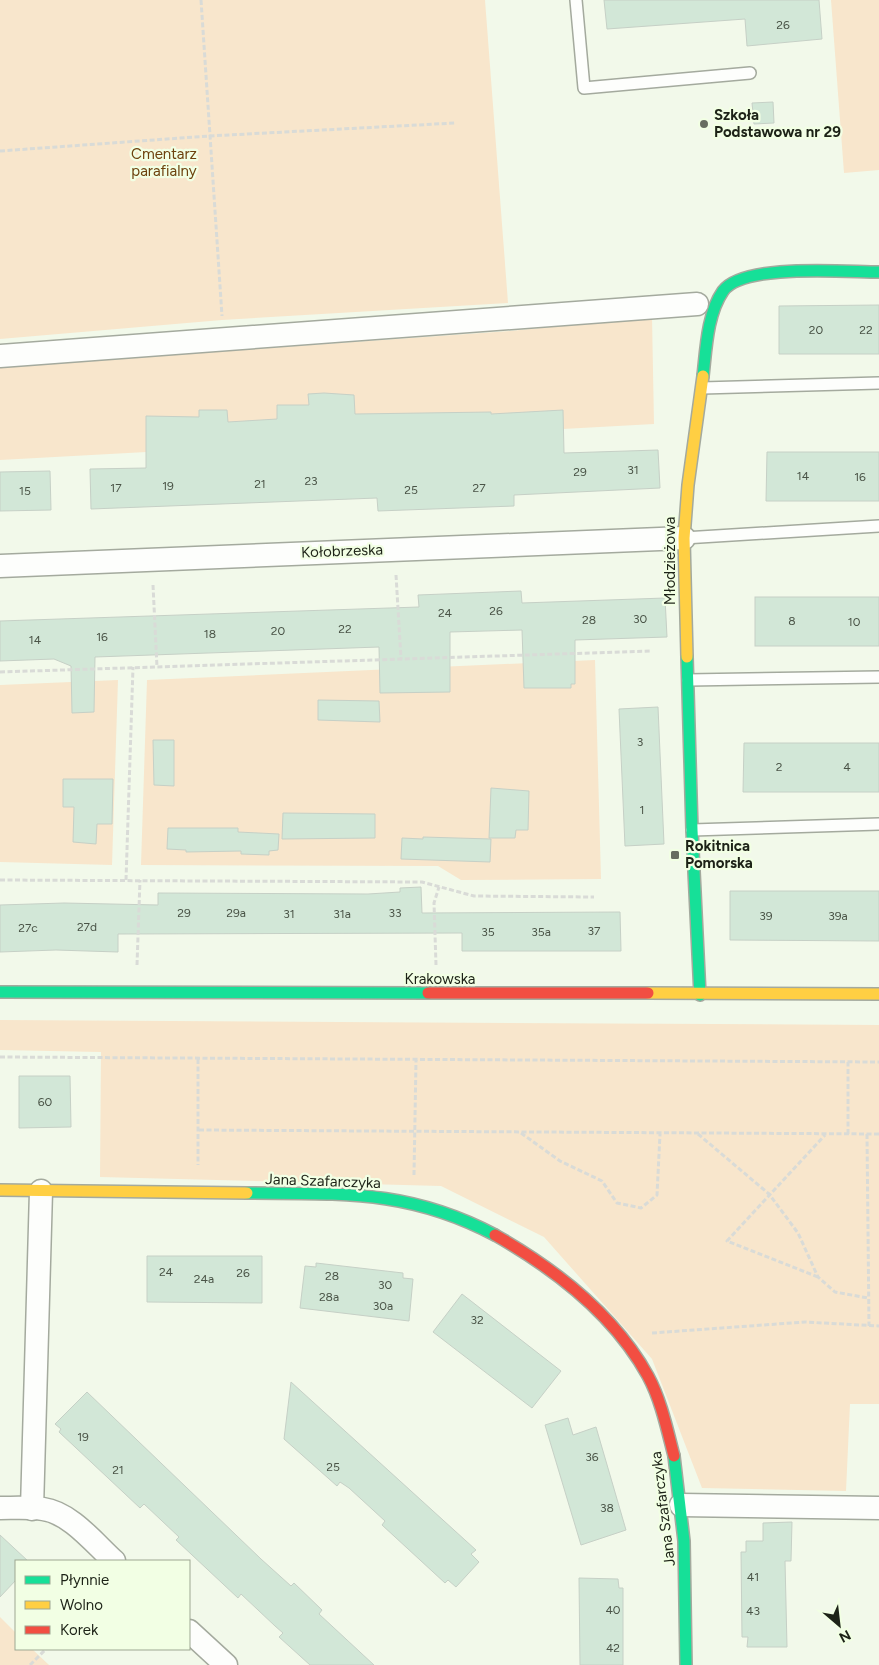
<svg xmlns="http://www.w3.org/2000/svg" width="879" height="1665" font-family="Figtree,sans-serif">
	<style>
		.green { fill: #f8e6cc }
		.building { fill: #d2e7d7; stroke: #c6d0c6 }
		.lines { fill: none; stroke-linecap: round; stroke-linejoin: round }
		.lane-casing { stroke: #a4aa9e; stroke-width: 14 }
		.street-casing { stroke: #a4aa9e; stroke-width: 25 }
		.fast-casing { stroke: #a4aa9e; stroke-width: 14 }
		.slow-casing { stroke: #a4aa9e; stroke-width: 14 }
		.jam-casing { stroke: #a4aa9e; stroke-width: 14 }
		.path { stroke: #d9dbd7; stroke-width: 3; stroke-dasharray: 5 2.5; stroke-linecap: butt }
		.lane { stroke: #fdfefc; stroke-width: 11 }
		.street { stroke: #fdfefc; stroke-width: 22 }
		.fast { stroke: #16e098; stroke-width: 11 }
		.slow { stroke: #ffcf43; stroke-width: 11 }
		.jam { stroke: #f24e42; stroke-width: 11 }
		.poi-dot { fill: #686e61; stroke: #f2ffe4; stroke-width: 2 }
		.labels { text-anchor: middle; stroke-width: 4.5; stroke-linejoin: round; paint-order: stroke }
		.number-label { font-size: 12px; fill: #4a5447 }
		.poi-label { font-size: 15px; font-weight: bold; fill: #1d2317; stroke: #f2ffe4; text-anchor: start }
		.park-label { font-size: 15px; fill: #6d420d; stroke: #f2ffe4 }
		.street-label { font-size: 15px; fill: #1d2317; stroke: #f2ffe4 }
	</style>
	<rect width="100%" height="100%" fill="#f2f9ea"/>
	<g class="green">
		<path d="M0,0H485L508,303L222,320L0,339Z"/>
		<path d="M831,0H879V170L844,173Z"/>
		<path d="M652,317L654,424L0,460V367L510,331Z"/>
		<path d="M595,660L601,879L461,880L438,866L141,865L147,680Z"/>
		<path d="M118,680L112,865L0,862V685Z"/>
		<path d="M0,1020L879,1025V1404H850L846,1491L702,1488L652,1359L544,1237L441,1186L100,1177L101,1052L0,1050Z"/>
		<path d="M0,1617L16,1633V1649H32L49,1665H0Z"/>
	</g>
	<g class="building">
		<path d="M604,0H819L822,39L747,46L745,19L607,29Z"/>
		<path d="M773,102L774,123L754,124L752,103Z"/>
		<path d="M879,305V354H779V306Z"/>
		<path d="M324,393L354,395L355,414L491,412V414L563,410L564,453L658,450L660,488L514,495V506L378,511L377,498L91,509L90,469L146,468V416L199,417V410H227L228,422L277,419V405H309L308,394Z"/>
		<path d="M767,452H879V501H766Z"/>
		<path d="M50,471L51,510L0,511V472Z"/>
		<path d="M521,591L522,603L665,598L667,637L575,640V684H571V688H524L522,630L450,632V692L380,693L379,647L95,657L94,712L72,713L71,666L54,659L0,661V621L419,607L418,595Z"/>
		<rect x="755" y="597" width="124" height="49"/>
		<path d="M318,700L379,701L380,722L318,720Z"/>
		<path d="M658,707L664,844L625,846L619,709Z"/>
		<path d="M153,740H174V786L154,785Z"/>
		<path d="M744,743H879V792H743Z"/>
		<path d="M63,779H113L112,824H97L96,844L73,842L74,807H63Z"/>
		<path d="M491,788L529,791L528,830H516L515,838H489Z"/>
		<path d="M283,813L375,814V838L282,839Z"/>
		<path d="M168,828H238V832L279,834L278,850L269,851V855L241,854V851L186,852V850L167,849Z"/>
		<path d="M423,837L491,839L490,862L401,859L402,838L423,839Z"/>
		<path d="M421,887L422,913L620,912L621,951H462V933L118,934V952L56,950L0,952V905L64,903L158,905V893L368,894L400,892V888Z"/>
		<path d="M730,891H879V941L730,940Z"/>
		<path d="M19,1076H70L71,1127L19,1128Z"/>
		<path d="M147,1256H262V1303L147,1302Z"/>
		<path d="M316,1263L403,1273V1278L413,1279L409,1321L300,1308L305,1266L316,1267Z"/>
		<path d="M462,1294L561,1371L532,1408L433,1332Z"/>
		<path d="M291,1382L476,1550L471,1554L479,1562L456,1587L448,1580L445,1583L382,1525L385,1521L349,1488L340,1482L337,1486L284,1439Z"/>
		<path d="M87,1392L261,1559L291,1586L294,1583L322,1610L319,1614L374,1665H310L279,1637L283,1633L275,1626L241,1594L238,1598L176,1540L179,1537L144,1504L140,1508L59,1432L61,1429L55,1424Z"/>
		<path d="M568,1418L573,1435L596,1427L626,1530L581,1545L545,1425Z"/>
		<path d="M792,1522L791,1561H785L787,1647H747L748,1637H742L741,1552H746V1541H763V1523Z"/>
		<path d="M0,1535L28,1561H16V1580L0,1597Z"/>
		<path d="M579,1578L618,1579L619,1588H623V1665H580Z"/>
	</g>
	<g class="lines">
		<g class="lane-casing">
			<g id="lane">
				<path d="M576,0L584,88L750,73"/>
				<path d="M702,388L879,383"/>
				<path d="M684,538L879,526"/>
				<path d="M688,680L879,677"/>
				<path d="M692,830L879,824"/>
			</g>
		</g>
		<g class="street-casing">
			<g id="street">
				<path d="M0,356L697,304"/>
				<path d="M0,566L684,538"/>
				<path d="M681,1505L879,1508"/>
				<path d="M0,1508C14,1508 29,1507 43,1509C71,1513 94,1543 114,1561"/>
				<path d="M32,1509L41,1191"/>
				<path d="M189,1631L226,1665"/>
			</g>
		</g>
		<g class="fast-casing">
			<g id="fast">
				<path d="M703,376C706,350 707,314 723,291C743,263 845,272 879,272"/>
				<path d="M687,657L692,830L700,995"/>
				<path d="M0,992L428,993"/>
				<path d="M247,1193C341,1194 408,1189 495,1235"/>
				<path d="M674,1456L684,1541L686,1665"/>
			</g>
		</g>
		<g class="slow-casing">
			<g id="slow">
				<path d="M687,657L684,538L688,485L703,376"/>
				<path d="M648,993L879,994"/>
				<path d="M0,1190L247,1193"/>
			</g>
		</g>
		<g class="jam-casing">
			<g id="jam">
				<path d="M428,993H648"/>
				<path d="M495,1235C555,1269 614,1314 648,1376C661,1400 667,1429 674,1456"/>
			</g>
		</g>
		<g class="path">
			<path d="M201,0L222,316"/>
			<path d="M0,151L209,136L455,123"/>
			<path d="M396,575L401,659"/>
			<path d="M153,585L157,667"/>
			<path d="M0,672L651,651"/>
			<path d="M0,880L422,882L474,896L594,897"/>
			<path d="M126,880L133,667"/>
			<path d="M137,965L140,880"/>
			<path d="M436,965L434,903L439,887"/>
			<path d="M0,1057L879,1062"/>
			<path d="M198,1059V1165"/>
			<path d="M199,1130L879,1134"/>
			<path d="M521,1133L560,1161L602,1181L617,1203L641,1208L657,1195L660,1134"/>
			<path d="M698,1134L769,1194L798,1233L818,1277L835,1292L868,1298"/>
			<path d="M848,1134V1062"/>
			<path d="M867,1134L869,1326"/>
			<path d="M414,1175L416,1060"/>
			<path d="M818,1277L727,1241L825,1135"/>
			<path d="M652,1333L805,1322L879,1326"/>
			<path d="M30,1665L46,1649"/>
		</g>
		<use href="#lane" class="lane"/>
		<use href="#street" class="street"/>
		<use href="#fast" class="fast"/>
		<use href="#slow" class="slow"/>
		<use href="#jam" class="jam"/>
	</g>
	<g class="poi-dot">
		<circle cx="704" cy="124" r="5"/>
		<rect x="670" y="850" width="10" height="10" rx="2.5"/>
	</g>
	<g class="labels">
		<g class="number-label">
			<text x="783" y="29">26</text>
			<text x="816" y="334">20</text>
			<text x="866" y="334">22</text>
			<text x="633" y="474">31</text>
			<text x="580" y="476">29</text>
			<text x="803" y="480">14</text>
			<text x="860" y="481">16</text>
			<text x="311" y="485">23</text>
			<text x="260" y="488">21</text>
			<text x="168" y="490">19</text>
			<text x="116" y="492">17</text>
			<text x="479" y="492">27</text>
			<text x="411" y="494">25</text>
			<text x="25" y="495">15</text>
			<text x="496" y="615">26</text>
			<text x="445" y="617">24</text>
			<text x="640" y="623">30</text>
			<text x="589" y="624">28</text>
			<text x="792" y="625">8</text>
			<text x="854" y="626">10</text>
			<text x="345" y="633">22</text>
			<text x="278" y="635">20</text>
			<text x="210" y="638">18</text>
			<text x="102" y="641">16</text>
			<text x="35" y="644">14</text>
			<text x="640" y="746">3</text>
			<text x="779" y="771">2</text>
			<text x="847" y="771">4</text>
			<text x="642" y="814">1</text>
			<text x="184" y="917">29</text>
			<text x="236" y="917">29a</text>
			<text x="395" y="917">33</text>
			<text x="289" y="918">31</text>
			<text x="342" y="918">31a</text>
			<text x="766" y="920">39</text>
			<text x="838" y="920">39a</text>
			<text x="87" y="931">27d</text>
			<text x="28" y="932">27c</text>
			<text x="594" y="935">37</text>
			<text x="488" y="936">35</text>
			<text x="541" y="936">35a</text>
			<text x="45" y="1106">60</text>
			<text x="166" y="1276">24</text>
			<text x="243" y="1277">26</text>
			<text x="332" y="1280">28</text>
			<text x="204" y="1283">24a</text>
			<text x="385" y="1289">30</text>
			<text x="329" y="1301">28a</text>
			<text x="383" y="1310">30a</text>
			<text x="477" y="1324">32</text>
			<text x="83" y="1441">19</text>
			<text x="592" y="1461">36</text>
			<text x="333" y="1471">25</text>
			<text x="118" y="1474">21</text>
			<text x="607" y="1512">38</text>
			<text x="753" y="1581">41</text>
			<text x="613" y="1614">40</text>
			<text x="753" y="1615">43</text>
			<text x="613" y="1652">42</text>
		</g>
		<g class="poi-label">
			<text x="714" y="120">Szkoła<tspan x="714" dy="17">Podstawowa nr 29</tspan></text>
			<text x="685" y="851">Rokitnica<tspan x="685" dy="17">Pomorska</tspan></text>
		</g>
		<g class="park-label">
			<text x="164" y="159">Cmentarz<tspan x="164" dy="17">parafialny</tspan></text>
		</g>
		<g class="street-label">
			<text transform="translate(342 551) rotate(-2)" y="5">Kołobrzeska</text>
			<text transform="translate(670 561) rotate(-90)" y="5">Młodzieżowa</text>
			<text x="440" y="984">Krakowska</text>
			<text transform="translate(323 1181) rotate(2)" y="5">Jana Szafarczyka</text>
			<text transform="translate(663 1509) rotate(-97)" y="5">Jana Szafarczyka</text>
		</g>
	</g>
	<rect x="15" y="1560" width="175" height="90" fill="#f2ffe4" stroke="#9da792"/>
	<rect x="25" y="1576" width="25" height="8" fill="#16e098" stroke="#9da792"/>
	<text x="60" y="1585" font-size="15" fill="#1d2317">Płynnie</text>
	<rect x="25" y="1601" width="25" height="8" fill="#ffcf43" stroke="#9da792"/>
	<text x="60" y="1610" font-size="15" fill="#1d2317">Wolno</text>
	<rect x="25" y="1626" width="25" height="8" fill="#f24e42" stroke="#9da792"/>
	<text x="60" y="1635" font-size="15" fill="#1d2317">Korek</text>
	<g transform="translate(839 1625) rotate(152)" stroke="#f2ffe4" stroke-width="4" paint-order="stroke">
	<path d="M0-4L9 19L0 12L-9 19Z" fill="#1d2317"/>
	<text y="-8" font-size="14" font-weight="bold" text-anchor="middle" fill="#1d2317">N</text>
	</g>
</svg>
